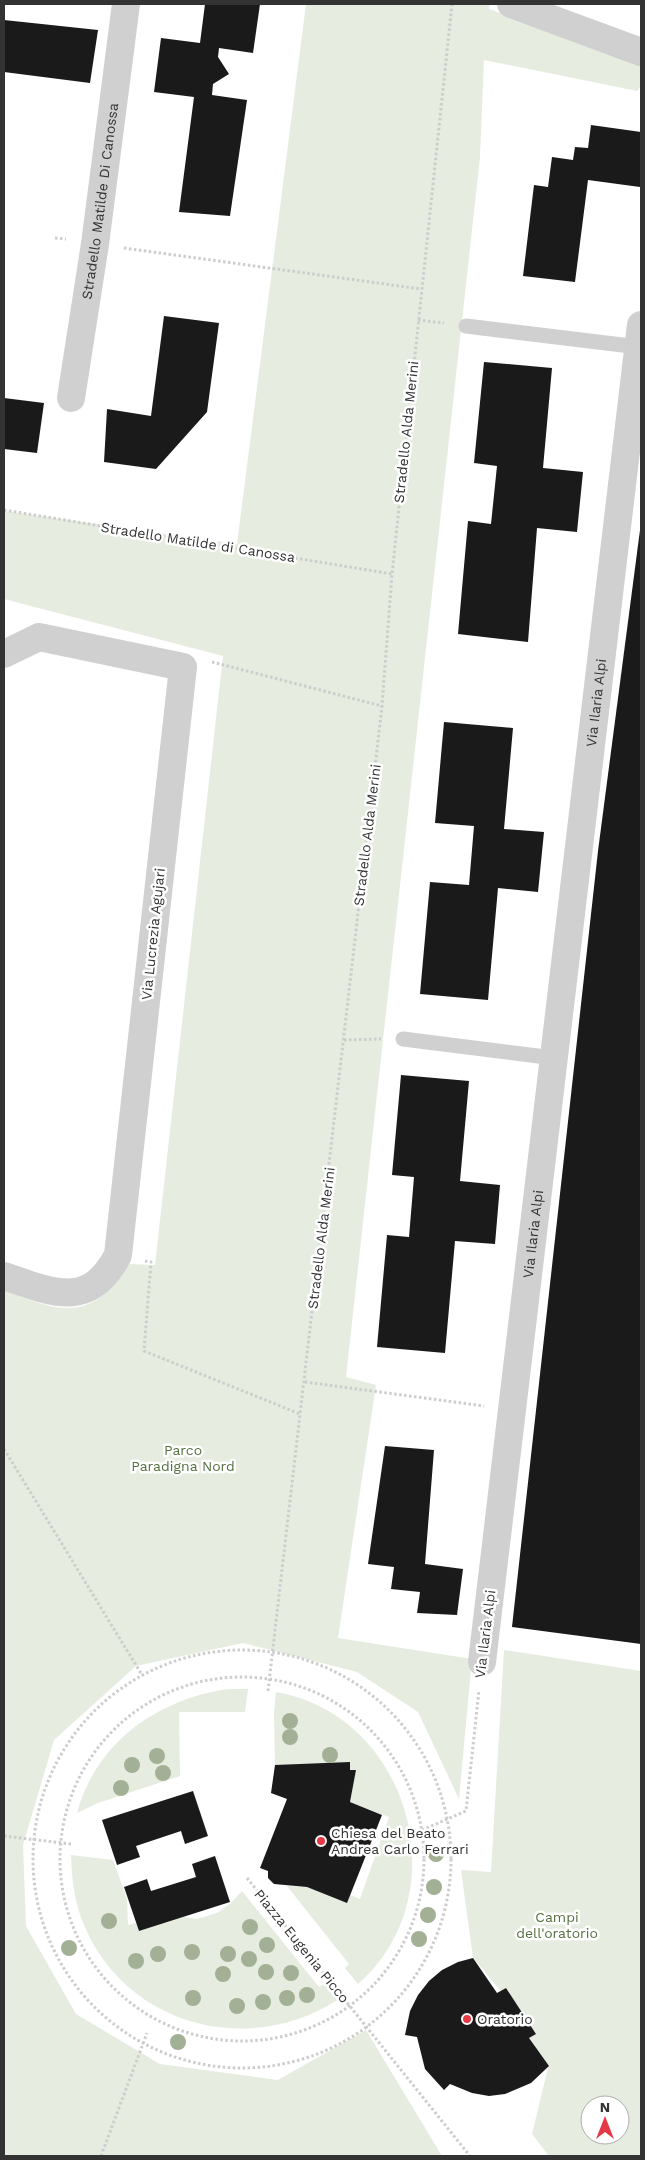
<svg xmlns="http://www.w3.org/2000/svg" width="645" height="2160" font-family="'Work Sans',sans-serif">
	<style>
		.green { fill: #e6ecdf; fill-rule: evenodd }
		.building { fill: #1a1a1a }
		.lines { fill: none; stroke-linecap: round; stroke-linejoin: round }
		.path { stroke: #cdcdcd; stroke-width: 3; stroke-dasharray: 2.5 2.5; stroke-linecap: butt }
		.service { stroke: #d0d0d0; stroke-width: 15 }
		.minor { stroke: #d0d0d0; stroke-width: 28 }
		.tree { fill: #a2b095 }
		.poi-dot { fill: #e63946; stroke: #fff; stroke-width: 2 }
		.labels { text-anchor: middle; stroke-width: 5; stroke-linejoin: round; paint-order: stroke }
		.street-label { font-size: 14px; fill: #333; stroke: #fff }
		.park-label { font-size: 14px; fill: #56703f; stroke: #fff }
		.poi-label { font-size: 14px; fill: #333; stroke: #fff; text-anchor: start }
	</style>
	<rect width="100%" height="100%" fill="#fff"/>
	<g class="green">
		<path d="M306,4H490L489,9L641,64V86L637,91L484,60L480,157L346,1377L376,1385L338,1638L472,1659L459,1799L418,1712L357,1672L243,1643L136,1666L54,1740L23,1845L26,1926L76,2014L160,2064L278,2080L366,2030L442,2156H4V1290C36,1302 72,1321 103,1295C112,1287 119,1274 127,1264L155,1265L223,656L4,599V511L237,544Z"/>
		<path d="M504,1650L641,1671V2156H549L532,2134L548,2068L529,2038L536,2033L473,1958L461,1870L491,1872ZM590,2105H620V2135H590Z"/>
		<path d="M228,1689H248L245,1712H179L180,1776L98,1803L77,1813C96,1742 158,1699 228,1689Z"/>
		<path d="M276,1692C410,1715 460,1895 358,1984L345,1968L349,1964L287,1886L307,1887L347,1903L350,1895L360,1899L389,1817L350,1802L356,1770L275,1765L274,1712Z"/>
		<path d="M71,1855L113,1860L127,1899L128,1925L136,1923L139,1931L184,1917L197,1919L217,1913L231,1903L242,1891L319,1987L324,1984L337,2000C247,2058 126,2025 84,1925C74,1902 72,1879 71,1855Z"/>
	</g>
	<g class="building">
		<path d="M205,4H260L253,53L219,48L218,57L229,74L213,84L212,95L247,100L230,216L179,212L194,97L154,92L161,38L200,43Z"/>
		<path d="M4,20L98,30L90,83L4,72Z"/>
		<path d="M591,125L641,132L640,187L588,180L575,282L523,276L534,185L548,187L552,157L573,160L575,147L588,148Z"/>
		<path d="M164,316L219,323L207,412L156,469L104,462L107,409L151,416Z"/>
		<path d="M484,362L552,368L543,468L583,472L577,532L537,528L528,642L458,634L468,521L491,524L497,466L474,463Z"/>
		<path d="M4,398L44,403L37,453L4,449Z"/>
		<path d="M640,530H641V1644L512,1627L598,851Z"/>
		<path d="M444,722L513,728L504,829L544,832L538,892L498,888L488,1000L420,994L430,882L469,885L474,826L435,823Z"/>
		<path d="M401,1075L469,1081L460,1181L500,1185L495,1244L455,1241L445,1353L377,1347L387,1235L409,1237L414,1177L392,1175Z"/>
		<path d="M385,1446L434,1450L425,1564L463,1569L457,1615L417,1613L420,1592L391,1589L394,1567L368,1564Z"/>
		<path d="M350,1762V1770H356L350,1802L382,1815L347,1903L307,1887L274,1884L268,1878V1871L260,1868L287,1799L271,1793L275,1765Z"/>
		<path d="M193,1791L208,1836L185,1844L181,1831L136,1846L140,1857L117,1865L102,1820Z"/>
		<path d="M215,1856L230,1902L139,1931L124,1887L147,1879L151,1891L196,1877L192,1864Z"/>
		<path d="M473,1958L497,1993L506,1988L536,2034L529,2038L549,2066L531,2083L505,2094L489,2096L472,2093L450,2084L444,2090L425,2069L417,2037L405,2035L410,2011L418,1995L429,1981L442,1970L458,1962Z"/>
	</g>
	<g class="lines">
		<g class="path">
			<path d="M55,238L66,239"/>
			<path d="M124,248L421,289"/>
			<path d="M418,320L444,323"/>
			<path d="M4,510L392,574"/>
			<path d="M212,662L382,706"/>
			<path d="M344,1040L381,1039"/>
			<path d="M145,1261L151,1262L144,1351L300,1414"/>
			<path d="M305,1382L484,1406"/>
			<path d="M4,1449L142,1675"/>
			<circle cx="242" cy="1859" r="209"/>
			<circle cx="242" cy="1859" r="182"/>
			<path d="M268,1691L382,706L392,574L452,4"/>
			<path d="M422,1830L466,1811L479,1690"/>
			<path d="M4,1836L71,1844"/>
			<path d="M247,1878L470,2156"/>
			<path d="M101,2156L147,2033"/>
		</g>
		<g class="service">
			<path d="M466,326L639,347"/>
			<path d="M403,1039L554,1058"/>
		</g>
		<g class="minor">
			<path d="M511,4L641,52"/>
			<path id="s1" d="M71,398L95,244L126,4"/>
			<path d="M4,654L39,637L183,667L118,1255C89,1311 51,1292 4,1276"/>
			<path id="s2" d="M482,1662L641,325"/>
		</g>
	</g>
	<g class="tree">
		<circle cx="290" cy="1721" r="8"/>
		<circle cx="290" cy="1737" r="8"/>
		<circle cx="330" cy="1755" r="8"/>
		<circle cx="157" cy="1756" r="8"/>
		<circle cx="132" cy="1765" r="8"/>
		<circle cx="163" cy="1773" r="8"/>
		<circle cx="121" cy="1788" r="8"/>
		<circle cx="436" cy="1854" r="8"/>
		<circle cx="434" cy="1887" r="8"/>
		<circle cx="428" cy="1915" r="8"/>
		<circle cx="109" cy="1921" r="8"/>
		<circle cx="250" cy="1927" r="8"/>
		<circle cx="419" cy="1939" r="8"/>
		<circle cx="267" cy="1945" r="8"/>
		<circle cx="69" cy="1948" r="8"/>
		<circle cx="192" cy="1952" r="8"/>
		<circle cx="158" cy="1954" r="8"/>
		<circle cx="228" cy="1954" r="8"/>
		<circle cx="249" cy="1959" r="8"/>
		<circle cx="136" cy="1961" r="8"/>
		<circle cx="266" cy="1972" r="8"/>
		<circle cx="291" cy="1973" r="8"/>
		<circle cx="223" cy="1974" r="8"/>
		<circle cx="307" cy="1995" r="8"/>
		<circle cx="193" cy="1998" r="8"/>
		<circle cx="287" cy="1998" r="8"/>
		<circle cx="263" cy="2002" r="8"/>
		<circle cx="237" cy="2006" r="8"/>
		<circle cx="178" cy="2042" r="8"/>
	</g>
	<g class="poi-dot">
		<circle cx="321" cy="1841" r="5"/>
		<circle cx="467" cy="2019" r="5"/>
	</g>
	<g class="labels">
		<g class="street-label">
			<text dy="5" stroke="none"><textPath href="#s1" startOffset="199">Stradello Matilde Di Canossa</textPath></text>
			<text transform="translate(406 432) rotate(-84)" y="5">Stradello Alda Merini</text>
			<text transform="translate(198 542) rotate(9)" y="5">Stradello Matilde di Canossa</text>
			<text dy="5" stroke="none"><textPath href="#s2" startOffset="966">Via Ilaria Alpi</textPath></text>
			<text transform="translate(367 835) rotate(-83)" y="5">Stradello Alda Merini</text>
			<text transform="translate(153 934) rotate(-84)" y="5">Via Lucrezia Agujari</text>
			<text dy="5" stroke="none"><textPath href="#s2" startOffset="431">Via Ilaria Alpi</textPath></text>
			<text transform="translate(321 1238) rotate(-83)" y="5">Stradello Alda Merini</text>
			<text transform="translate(485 1634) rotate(-83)" y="5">Via Ilaria Alpi</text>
			<text transform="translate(302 1946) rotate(51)" y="5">Piazza Eugenia Picco</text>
		</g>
		<g class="park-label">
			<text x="183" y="1455">Parco<tspan x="183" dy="16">Paradigna Nord</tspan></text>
			<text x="557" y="1922">Campi<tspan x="557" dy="16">dell'oratorio</tspan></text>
		</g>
		<g class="poi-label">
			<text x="331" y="1838">Chiesa del Beato<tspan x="331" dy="16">Andrea Carlo Ferrari</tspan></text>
			<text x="477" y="2024">Oratorio</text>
		</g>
	</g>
	<rect width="645" height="2160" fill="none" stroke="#333333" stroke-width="10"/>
	<g transform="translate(605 2120)"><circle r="24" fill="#ffffff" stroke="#adadad"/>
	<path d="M0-4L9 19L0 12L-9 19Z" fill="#e63946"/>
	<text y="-8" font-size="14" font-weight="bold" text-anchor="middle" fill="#333333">N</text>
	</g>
</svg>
